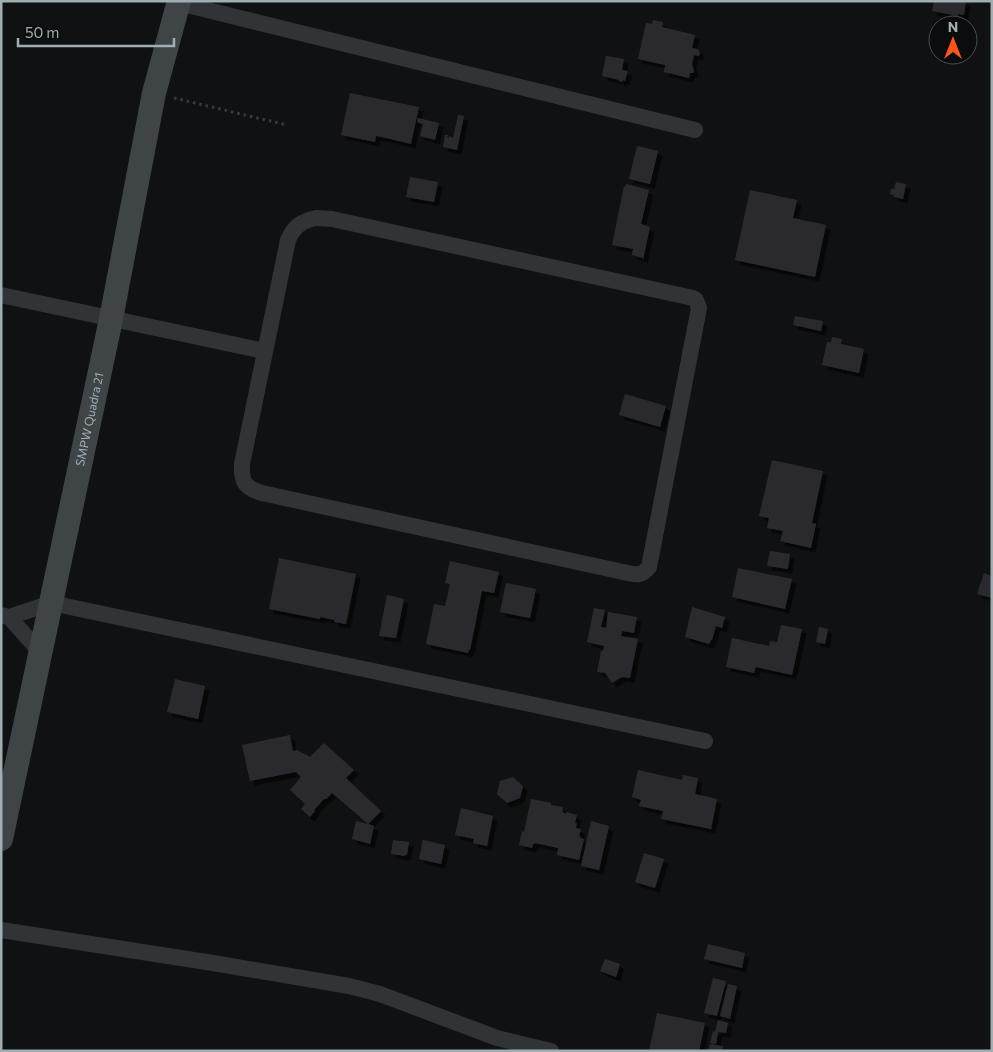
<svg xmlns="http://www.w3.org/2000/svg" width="993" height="1052" font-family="Commissioner,sans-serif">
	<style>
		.building { fill: #2a2c2f; filter: url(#shadow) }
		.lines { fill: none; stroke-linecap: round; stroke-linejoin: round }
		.path { stroke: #373c3e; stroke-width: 3; stroke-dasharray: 2.5 4; stroke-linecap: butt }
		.street { stroke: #313437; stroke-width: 16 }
		.secondary { stroke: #3f4447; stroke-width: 24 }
		.labels { text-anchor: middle; stroke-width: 5; stroke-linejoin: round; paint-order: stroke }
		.street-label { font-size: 12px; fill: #a0aeb4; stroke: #0b0c0d }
	</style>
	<defs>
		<filter id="shadow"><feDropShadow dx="4.5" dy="4.5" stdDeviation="0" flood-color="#0009"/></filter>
	</defs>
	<rect width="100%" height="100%" fill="#101112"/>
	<g class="building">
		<path d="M934,1H966L964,15L958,14V16L932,11Z"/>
		<path d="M653,20L663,22L662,27L695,35L692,48L698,49L700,53L699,56L694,55L692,64L694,71L693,73H690L689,78L664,72L665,65L638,59L646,23L652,24Z"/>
		<path d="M606,56L624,59L622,70L628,71L625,81L623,80L622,82L619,81V80L602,76Z"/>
		<path d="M350,93L419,107L411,144L382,137L376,136L375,142L341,135Z"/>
		<path d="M458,115L464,116L457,150L443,147L445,135H448L447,137L449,138V136L453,138Z"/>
		<path d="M418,118L439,123L435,140L420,136L423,124L417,122Z"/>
		<path d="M637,146L658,151L650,184L629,179Z"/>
		<path d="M410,177L438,182L434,202L406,197Z"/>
		<path d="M896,182L906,184L903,199L894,197V195L890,194L891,189H894Z"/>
		<path d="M626,184L649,190L641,224L650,227L643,260L642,257L640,258L639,256V257L632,255L633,249L612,245L624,186L626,187Z"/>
		<path d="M750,190L797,200L793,218L826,225L815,277L735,260Z"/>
		<path d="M795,316L823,321L821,331L793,325Z"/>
		<path d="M832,337L842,339L841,344L864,349L859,373L822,365L827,342H831Z"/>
		<path d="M625,394L666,406L660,427L619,415Z"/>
		<path d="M772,460L823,471L812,523L816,524L811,548L780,541L783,531L767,528L769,518L759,516Z"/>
		<path d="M770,551L790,554L788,569L767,566Z"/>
		<path d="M279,558L356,574L346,624L334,622L335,620L320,617V619L269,609Z"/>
		<path d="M450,561L499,572L494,593L482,591L470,650H469L468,653L426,644L434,604L445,606L450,584L445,583Z"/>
		<path d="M738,568L792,579L785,609L732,597Z"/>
		<path d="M984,573L992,576V598L977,594Z"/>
		<path d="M506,583L536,589L530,618L500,612Z"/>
		<path d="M387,595L404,599L396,638L379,636Z"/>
		<path d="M692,607L725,617L722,628L716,626L712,640H711L709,644L685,637Z"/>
		<path d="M594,608L605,610L601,627L606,628L608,612L637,617L634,633L622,631L621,636L638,639L630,678L622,677L612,683L605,673L597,672L601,651H603L604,646L587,642Z"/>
		<path d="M781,625L802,629L792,675L756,667L754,673L726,667L732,638L769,646L770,641L777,642Z"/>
		<path d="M819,627L828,629L825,644L816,642Z"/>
		<path d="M175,679L205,686L198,719L167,712Z"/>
		<path d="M290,735L293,751L297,750L310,757L324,743L354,770L346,778L381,811L368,824L374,826L370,844L352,839L356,821L368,824L332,793L326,799H324L314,810L315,811L310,817L301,809L305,804L290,790L301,777L296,772L250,781L242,745Z"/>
		<path d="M638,770L682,780L683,775L698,778L695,794L717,799L711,829L661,819L663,811L639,806L641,800L632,797Z"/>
		<path d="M513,777L523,786L520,798L507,803L497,794L500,781Z"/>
		<path d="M531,799L551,803V805L563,807L562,812L566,814V812L577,815L575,823H577L576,828L581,829L579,836L581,837L580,838L584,839L579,860L557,855L558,848L535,843V844H533L532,848L519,845L522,831L524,832Z"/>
		<path d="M461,808L493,816L487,846L473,843L474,839L455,835Z"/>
		<path d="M591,821L609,826L599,870L581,866Z"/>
		<path d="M393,840L409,842L407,855H405V856L391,854Z"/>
		<path d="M423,840L445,845L441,864L419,859Z"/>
		<path d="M644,853L664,859L655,888L635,882Z"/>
		<path d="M708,944L745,953L742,968L704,959Z"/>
		<path d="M605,959L620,964L616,977L600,971Z"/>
		<path d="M713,978L726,981L717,1016L704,1013Z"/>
		<path d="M728,984L737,986L730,1019L720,1016Z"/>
		<path d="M657,1013L705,1023L699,1051H649Z"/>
		<path d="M718,1020L728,1023L726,1033L718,1032L716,1044L710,1043L713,1031L715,1032Z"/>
		<path d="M710,1044L723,1046L722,1051H708Z"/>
	</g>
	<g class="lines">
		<path class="path" d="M174,98L287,125"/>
		<g class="street">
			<path d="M179,3L695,130"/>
			<path d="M316,218L332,219L693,298L696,300L699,308L649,567C640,578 635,574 623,572L262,493C245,488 241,482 242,464L288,240C294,226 302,221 316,218Z"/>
			<path d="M1,295L264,351"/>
			<path d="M1,615L9,617L51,603L705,741"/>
			<path d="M9,617L41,653"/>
			<path d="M1,930L213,963L349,986L380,994L497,1038L551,1051"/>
		</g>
		<path class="secondary" id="s1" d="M1,839L111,319L154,93L179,1"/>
	</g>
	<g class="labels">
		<g class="street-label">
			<text dy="4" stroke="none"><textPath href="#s1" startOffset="429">SMPW Quadra 21</textPath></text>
		</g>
	</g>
	<rect width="993" height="1052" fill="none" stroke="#a0aeb4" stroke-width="5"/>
	<g transform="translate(953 40)"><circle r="24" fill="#0b0c0d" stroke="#474d50"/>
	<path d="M0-4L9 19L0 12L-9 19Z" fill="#ff551b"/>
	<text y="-8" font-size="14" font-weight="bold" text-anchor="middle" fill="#a0aeb4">N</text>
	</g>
	<path d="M18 38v8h156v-8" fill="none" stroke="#a0aeb4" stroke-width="2.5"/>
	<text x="25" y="38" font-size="15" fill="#a0aeb4" stroke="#0b0c0d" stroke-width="4" paint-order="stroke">50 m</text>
</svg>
